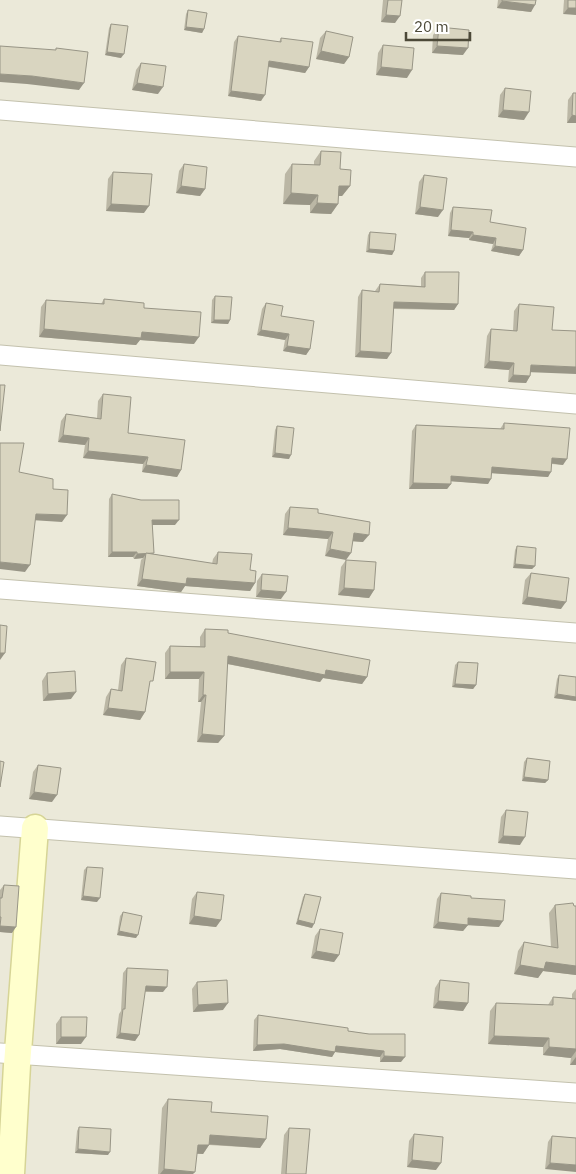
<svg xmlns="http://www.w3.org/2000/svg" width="576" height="1174" font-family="'IBM Plex Sans',sans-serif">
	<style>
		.residential { fill: #ebe9d9 }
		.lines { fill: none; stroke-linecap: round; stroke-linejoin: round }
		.street-casing { stroke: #c3c1ad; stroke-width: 21 }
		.secondary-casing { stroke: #d6d496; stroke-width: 29 }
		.street { stroke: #fff; stroke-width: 19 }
		.secondary { stroke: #ffffcd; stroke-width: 26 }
		.wall { fill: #bbb7a5 }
		.shaded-wall { fill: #989586 }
		.building { fill: #d9d5c0; stroke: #989586 }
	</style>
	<rect width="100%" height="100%" fill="#f6f6eb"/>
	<rect class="residential" x="0" y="0" width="576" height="1174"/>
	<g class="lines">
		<g class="street-casing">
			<g id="street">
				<path d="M0,110L576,157"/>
				<path d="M0,355L576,404"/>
				<path d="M0,589L576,633"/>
				<path d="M0,826L576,869"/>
				<path d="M0,1053L576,1093"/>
			</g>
		</g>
		<g class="secondary-casing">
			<path id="secondary" d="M11,1174L17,1065L35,828"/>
		</g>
		<use href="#street" class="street"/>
		<use href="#secondary" class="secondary"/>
	</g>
	<g class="wall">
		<path d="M383,0H402L395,23L381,22Z"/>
		<path d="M498,0H536L531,12L497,8Z"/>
		<path d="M564,0H576L563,14Z"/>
		<path d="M188,10L204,29L202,33L184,30L186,14Z"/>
		<path d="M111,24L121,58L105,55L109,28Z"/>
		<path d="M439,27L463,55L432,53L433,35Z"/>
		<path d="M326,31L349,57L344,64L316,59L320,38Z"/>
		<path d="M238,36L279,42L281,38L309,67L305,73L268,67L261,101L228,96L234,42Z"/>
		<path d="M383,45L407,78L376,75L378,53Z"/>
		<path d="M141,63L158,94L132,90L136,70Z"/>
		<path d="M505,88L524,120L498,117L500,95Z"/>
		<path d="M573,93L576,123H567L568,100Z"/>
		<path d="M321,151L340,169L350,186L342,196H338V204L331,214L310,213V205L283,204L285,174L292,164L314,165V161Z"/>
		<path d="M184,164L205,189L200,196L176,193L179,171Z"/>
		<path d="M113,172L144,213L106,211L108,179Z"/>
		<path d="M424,175L438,217L415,214L419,182Z"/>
		<path d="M453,207L490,222L523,250L519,256L491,251L493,244L469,240V238L448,236L450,213Z"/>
		<path d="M370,232L394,251L392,255L366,252L368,235Z"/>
		<path d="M425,272L458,304L454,310L394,309L387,359L355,357L358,297L362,290L375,291L380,284L421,286V278Z"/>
		<path d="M215,296L230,320L228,324L211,323L212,300Z"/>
		<path d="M104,299L144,308L194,344L140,340L136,345L39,337L41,307L46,300L101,304Z"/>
		<path d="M266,303L281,316L310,349L306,355L283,351L285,340L257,335L262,309Z"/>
		<path d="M519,304L531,372L530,376L526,383L508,382L509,370L484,368L487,336L491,329L513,331L514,311Z"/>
		<path d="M103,394L128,433L181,470L177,477L142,472L143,464L83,458L85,445L58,442L61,421L66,414L97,418L98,401Z"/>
		<path d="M504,423L563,465L552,464L548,477L492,473L488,484L451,481V484L447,489H409L412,431L416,425L500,429Z"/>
		<path d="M277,426L289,459L272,457L275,430Z"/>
		<path d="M112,494L175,525H152L154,553L153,554L212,564L213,559L218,552L250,570L255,583L250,591L185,586L181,592L137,586L141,560L143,558L134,559L133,557H108L109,499Z"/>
		<path d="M290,507L318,513L363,542L353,541L325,556L328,539L283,535L285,514Z"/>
		<path d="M517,546L535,566L532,569L513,568L515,550Z"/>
		<path d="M346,560L374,590L369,598L338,595L341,567Z"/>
		<path d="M531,573L561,609L522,604L525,580Z"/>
		<path d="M262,574L281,599L256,597L257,581Z"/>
		<path d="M205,629L228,633L367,677L362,684L323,678L320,682L227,664L224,736L218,743L197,742L201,702H198L199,679H165V653L170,646H200V637Z"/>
		<path d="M126,658L145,712L140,720L103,715L106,697L111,689L118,690L121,665Z"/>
		<path d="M458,662L476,685L473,689L452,687L455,665Z"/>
		<path d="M47,673L71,699L43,701L42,681Z"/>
		<path d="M559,675L576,677V701L554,698L557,679Z"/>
		<path d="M527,758L548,780L545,783L522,781L524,762Z"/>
		<path d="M38,765L52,802L29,799L33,772Z"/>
		<path d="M506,810L520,845L498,843L501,817Z"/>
		<path d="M87,867L97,902L81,900L84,870Z"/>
		<path d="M4,885L12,933L0,932V890Z"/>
		<path d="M197,892L221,920L216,927L189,924L192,899Z"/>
		<path d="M441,893L471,898L499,927L468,925L463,931L433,928L437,899Z"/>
		<path d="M305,894L312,928L296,924L303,897Z"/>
		<path d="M555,905L576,906V975L543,971L538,978L514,974L518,951L524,942L551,947L549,913Z"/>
		<path d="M123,912L136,938L117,935L120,916Z"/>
		<path d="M320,929L339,955L334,962L311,958L315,936Z"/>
		<path d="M127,968L163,992H145L139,1035L135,1041L116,1038L119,1014L121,1011L123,973Z"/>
		<path d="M440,980L468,1003L463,1011L433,1008L435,988Z"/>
		<path d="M197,982L223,1010L193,1012L192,989Z"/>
		<path d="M576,989V1065H570L571,1058L543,1055V1047L488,1044L490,1011L496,1003L548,1005L553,997L572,998V994Z"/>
		<path d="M258,1015L348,1031L369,1034L401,1062H380V1057L335,1052L332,1057L280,1049L253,1051L254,1020Z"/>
		<path d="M61,1017L81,1044H56V1024Z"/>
		<path d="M168,1099L211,1112L266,1139L260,1148L209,1145L203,1154H197L193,1174H158L162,1108Z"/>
		<path d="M79,1127L108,1155L75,1153L77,1131Z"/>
		<path d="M289,1128L306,1174H281L284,1135Z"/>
		<path d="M414,1134L436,1170L407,1167L409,1141Z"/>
		<path d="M552,1136L576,1138L545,1169L548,1142Z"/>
	</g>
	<g class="shaded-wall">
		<path d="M502,1L535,5L531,12L497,8Z"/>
		<path d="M568,8H576V15L563,14Z"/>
		<path d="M386,15L400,16L395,23L381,22Z"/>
		<path d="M186,27L204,29L202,33L184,30Z"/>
		<path d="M437,46L468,48L463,55L432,53Z"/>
		<path d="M321,51L349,57L344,64L316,59Z"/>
		<path d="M107,52L124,54L121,58L105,55Z"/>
		<path d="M269,61L309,67L305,73L265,66Z"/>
		<path d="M381,67L412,70L407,78L376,75Z"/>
		<path d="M0,74L32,76L84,83L79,90L27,84L0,82Z"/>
		<path d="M137,83L163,87L158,94L132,90Z"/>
		<path d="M231,91L265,95L261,101L228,96Z"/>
		<path d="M503,110L529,112L524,120L498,117Z"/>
		<path d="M572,115L576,116V123H567Z"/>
		<path d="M181,186L205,189L200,196L176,193Z"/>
		<path d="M339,186H350L342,196H332Z"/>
		<path d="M291,193L318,195L310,205L283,204Z"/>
		<path d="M317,203L338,204L331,214L310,213Z"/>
		<path d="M111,204L149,206L144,213L106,211Z"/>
		<path d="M420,207L443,210L438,217L415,214Z"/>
		<path d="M451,230L473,232L469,238L448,236Z"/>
		<path d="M473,235L496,238L493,244L469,240Z"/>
		<path d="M495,246L523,250L519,256L491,251Z"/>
		<path d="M369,249L394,251L392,255L366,252Z"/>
		<path d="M394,302L458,304L454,310L390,308Z"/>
		<path d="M214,320H230L228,324L211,323Z"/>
		<path d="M44,329L142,332L199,337L194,344L140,340L136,345L39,337Z"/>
		<path d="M261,330L289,334L285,340L257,335Z"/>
		<path d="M287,346L310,349L306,355L283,351Z"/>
		<path d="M360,351L391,353L387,359L355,357Z"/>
		<path d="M489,361L514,363L509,370L484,368Z"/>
		<path d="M531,365L576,367V374L526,372Z"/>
		<path d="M513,375L530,376L526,383L508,382Z"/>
		<path d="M63,435L89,438L85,445L58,442Z"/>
		<path d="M88,451L148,457L143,464L83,458Z"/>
		<path d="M275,453L291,455L289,459L272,457Z"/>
		<path d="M552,458L567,459L563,465L549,463Z"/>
		<path d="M146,465L181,470L177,477L142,472Z"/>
		<path d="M492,467L551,472L548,477L489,473Z"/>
		<path d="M451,476L491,479L488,484L447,481Z"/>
		<path d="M413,483L451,484L447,489H409Z"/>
		<path d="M36,514L67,515L62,522L31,520Z"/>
		<path d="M152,520H179L175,525H148Z"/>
		<path d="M288,528L333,532L328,539L283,535Z"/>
		<path d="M354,533L369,535L363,542L349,541Z"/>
		<path d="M330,549L351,553L346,560L325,556Z"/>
		<path d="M112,552H137L133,557H108Z"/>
		<path d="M137,554H146L143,558L134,559Z"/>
		<path d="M0,562L30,565L25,572L0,569Z"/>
		<path d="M515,564L535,566L532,569L513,568Z"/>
		<path d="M187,578L255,583L250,591L185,586L181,592L137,586L142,579Z"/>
		<path d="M344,588L374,590L369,598L338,595Z"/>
		<path d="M261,590L286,592L281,599L256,597Z"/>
		<path d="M527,597L566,602L561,609L522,604Z"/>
		<path d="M0,653H5L0,660Z"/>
		<path d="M228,656L326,670L367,677L362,684L323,678L320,682L223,663Z"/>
		<path d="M170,672H204L199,679H165Z"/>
		<path d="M455,684L476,685L473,689L452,687Z"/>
		<path d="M76,692L71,699L43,701L48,694Z"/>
		<path d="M557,694L576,697V701L554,698Z"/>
		<path d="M203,695H206L201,702H198Z"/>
		<path d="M108,708L145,712L140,720L103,715Z"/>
		<path d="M202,734L224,736L218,743L197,742Z"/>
		<path d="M524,777L548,780L545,783L522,781Z"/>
		<path d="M34,792L57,795L52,802L29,799Z"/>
		<path d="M503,836L525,837L520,845L498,843Z"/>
		<path d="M83,896L100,898L97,902L81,900Z"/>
		<path d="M194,916L221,920L216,927L189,924Z"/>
		<path d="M468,918L503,921L499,927L466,925H468L463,931L433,928L438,922Z"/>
		<path d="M298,920L314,924L312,928L296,924Z"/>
		<path d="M0,926L16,927L12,933L0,932Z"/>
		<path d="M119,931L138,935L136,938L117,935Z"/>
		<path d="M316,951L339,955L334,962L311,958Z"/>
		<path d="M546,962L576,966V975L543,971L538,978L514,974L520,965Z"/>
		<path d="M146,986L167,987L163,992L142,991Z"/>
		<path d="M438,1001L468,1003L463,1011L433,1008Z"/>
		<path d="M228,1003L223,1010L193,1012L198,1005Z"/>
		<path d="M120,1033L139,1035L135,1041L116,1038Z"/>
		<path d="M494,1036L549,1038L543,1047L488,1044Z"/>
		<path d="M61,1037H86L81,1044H56Z"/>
		<path d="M284,1044L336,1046L384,1051L380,1057L335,1052L332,1057L280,1049L253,1051L257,1045Z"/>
		<path d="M549,1047L576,1049V1051L571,1058L543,1055Z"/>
		<path d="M384,1056L405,1057L401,1062H380Z"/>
		<path d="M576,1057V1065H570Z"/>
		<path d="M210,1135L266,1139L260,1148L204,1144Z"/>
		<path d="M198,1145H209L203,1154L192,1153Z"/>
		<path d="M78,1149L110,1152L108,1155L75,1153Z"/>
		<path d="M412,1160L441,1163L436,1170L407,1167Z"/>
		<path d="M550,1163L576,1165V1172L545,1169Z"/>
		<path d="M164,1169L195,1172L193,1174H160Z"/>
	</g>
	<g class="building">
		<path d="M388,0H402L400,16L386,15Z"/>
		<path d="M502,0H536L535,5L502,1Z"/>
		<rect x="568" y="0" width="8" height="8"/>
		<path d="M188,10L207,13L204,29L186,27Z"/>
		<path d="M111,24L128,26L124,54L107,52Z"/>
		<path d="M439,27L469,30L468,48L437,46Z"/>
		<path d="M326,31L353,37L349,57L321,51Z"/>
		<path d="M238,36L281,42V38L313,42L309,67L269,61L265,95L231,91Z"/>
		<path d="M383,45L414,48L412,70L381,67Z"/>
		<path d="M0,46L56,50V48L88,52L84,83L32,76L0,74Z"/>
		<path d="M141,63L166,66L163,87L137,83Z"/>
		<path d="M505,88L531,91L529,112L503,110Z"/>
		<path d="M573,93H576V116L572,115Z"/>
		<path d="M321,151L341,152L340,169L351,170L350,186H339L338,204L317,203L318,195L291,193L292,164L320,165Z"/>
		<path d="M184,164L207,167L205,189L181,186Z"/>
		<path d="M113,172L152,174L149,206L111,204Z"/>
		<path d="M424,175L447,178L443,210L420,207Z"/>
		<path d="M453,207L492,210L490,222L526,228L523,250L495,246L496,238L473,235V232L451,230Z"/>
		<path d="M370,232L396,234L394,251L369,249Z"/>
		<path d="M425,272H459L458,304L394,302L391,353L360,351L362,290L379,292L380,284L425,287Z"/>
		<path d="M215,296L232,297L230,320H214Z"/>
		<path d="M104,299L144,303V308L201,312L199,337L142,332L141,338L44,329L46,300L104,304Z"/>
		<path d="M266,303L283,306L281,316L314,321L310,349L287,346L289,334L261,330Z"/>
		<path d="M519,304L554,307L552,330L576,331V367L531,365L530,376L513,375L514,363L489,361L491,329L517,331Z"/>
		<path d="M0,385H5L0,431Z"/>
		<path d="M103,394L131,397L128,433L185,440L181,470L146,465L148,457L88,451L89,438L63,435L66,414L101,419Z"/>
		<path d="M504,423L570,428L567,459L552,458L551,472L492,467L491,479L451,476V484L413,483L416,425L504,429Z"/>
		<path d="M277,426L294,428L291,455L275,453Z"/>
		<path d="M0,443H24L19,472L53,479V489L68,490L67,515L36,514L30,565L0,562Z"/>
		<path d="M112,494L141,500H179V520H152L154,553L137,554V552H112Z"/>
		<path d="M290,507L318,509V513L370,522L369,535L354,533L351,553L330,549L333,532L288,528Z"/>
		<path d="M517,546L536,548L535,566L515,564Z"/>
		<path d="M218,552L252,554L250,570L256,571L255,583L187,578L186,584L142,579L146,553L217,564Z"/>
		<path d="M346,560L376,562L374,590L344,588Z"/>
		<path d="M531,573L569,578L566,602L527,597Z"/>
		<path d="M262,574L288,576L286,592L261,590Z"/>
		<path d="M0,625L7,626L5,653H0Z"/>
		<path d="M205,629L228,630V633L370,660L367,677L326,670L325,675L228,656L224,736L202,734L206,695H203L204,672H170V646L205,647Z"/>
		<path d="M126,658L156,662L153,681H150L145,712L108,708L111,689L122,691Z"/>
		<path d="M458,662L478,663L476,685L455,684Z"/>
		<path d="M75,671L76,692L48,694L47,673Z"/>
		<path d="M559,675L576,677V697L557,694Z"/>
		<path d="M527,758L550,761L548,780L524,777Z"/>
		<path d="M0,761L4,762L0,787Z"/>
		<path d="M38,765L61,768L57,795L34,792Z"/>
		<path d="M506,810L528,812L525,837L503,836Z"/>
		<path d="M87,867L103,868L100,898L83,896Z"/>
		<path d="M4,885L19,886L16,927L0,926L1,917H0V898H2Z"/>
		<path d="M197,892L224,895L221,920L194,916Z"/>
		<path d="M441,893L471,896V898L505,900L503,921L468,918V925L438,922Z"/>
		<path d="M305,894L321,897L314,924L298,920Z"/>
		<path d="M573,903L574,906H576V966L546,962L544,969L520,965L524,942L558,948L555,905Z"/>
		<path d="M123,912L142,916L138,935L119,931Z"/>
		<path d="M320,929L343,933L339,955L316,951Z"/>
		<path d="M127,968L168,970L167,987L146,986L139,1035L120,1033L123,1009H125Z"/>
		<path d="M227,980L228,1003L198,1005L197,982Z"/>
		<path d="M440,980L469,983L468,1003L438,1001Z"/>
		<path d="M553,997L576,999V1049L549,1047V1038L494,1036L496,1003L553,1005Z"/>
		<path d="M258,1015L348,1028V1031L369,1034H405V1057L384,1056V1051L336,1046L335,1052L284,1044L257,1045Z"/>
		<path d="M61,1017H87L86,1037H61Z"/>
		<path d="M168,1099L212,1102L211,1112L268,1116L266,1139L210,1135L209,1145H198L195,1172L164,1169Z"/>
		<path d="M79,1127L111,1129L110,1152L78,1149Z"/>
		<path d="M289,1128L310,1129L306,1174H286Z"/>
		<path d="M414,1134L443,1137L441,1163L412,1160Z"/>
		<path d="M552,1136L576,1138V1165L550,1163Z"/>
	</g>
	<path d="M406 32v8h64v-8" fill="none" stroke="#4c4938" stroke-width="2.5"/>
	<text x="414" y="32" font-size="15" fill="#4c4938" stroke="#ffffff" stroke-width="4" paint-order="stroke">20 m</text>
</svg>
